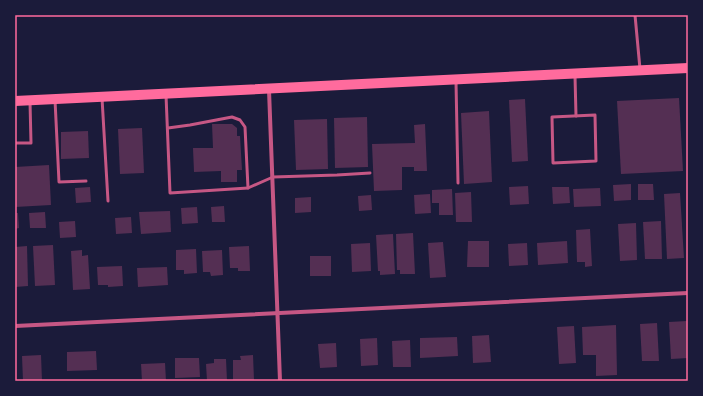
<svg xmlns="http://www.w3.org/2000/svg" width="703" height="396" font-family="'Fira Sans',sans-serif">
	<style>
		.building { fill: #542f53 }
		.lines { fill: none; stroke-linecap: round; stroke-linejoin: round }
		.service { stroke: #c65784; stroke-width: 3 }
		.minor { stroke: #c65784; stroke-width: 4 }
		.primary { stroke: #ff6b9d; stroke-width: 10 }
		.neatline { fill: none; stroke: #ff6b9d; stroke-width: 1.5 }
	</style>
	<rect width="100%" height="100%" fill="#1b1b3a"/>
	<g class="building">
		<path d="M679,98L683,171L621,174L617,101Z"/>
		<path d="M525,99L528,161L512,162L509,100Z"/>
		<path d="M489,111L492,182L464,184L461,113Z"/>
		<path d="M367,117L368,167L335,168L334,118Z"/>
		<path d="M327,119L328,169L296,170L294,120Z"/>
		<path d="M212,124H232L237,128V136H240L242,170H237V182H221V171L194,172L193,148H213Z"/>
		<path d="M425,124L427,171H414V167H402V190L374,191L372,144L415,143L414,125Z"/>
		<path d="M142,128L144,173L120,174L118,129Z"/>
		<path d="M88,131L89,158L61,159V132Z"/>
		<path d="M49,165L51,205L15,207V167Z"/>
		<path d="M631,184V200L614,201L613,185Z"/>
		<path d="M638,184H653L654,200H638Z"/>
		<path d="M528,186L529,204L510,205L509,187Z"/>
		<path d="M90,187L91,202L76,203L75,188Z"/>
		<path d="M552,187H569L570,203L553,204Z"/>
		<path d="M600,188L601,206L574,207L573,189Z"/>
		<path d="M452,189L453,215H439V203H432V190Z"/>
		<path d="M471,192L472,222H456L455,193Z"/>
		<path d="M680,193L684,258L667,259L664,194Z"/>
		<path d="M430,194L431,213L415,214L414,195Z"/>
		<path d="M371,195L372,210L359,211L358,196Z"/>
		<path d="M311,197V212L295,213V198Z"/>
		<path d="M224,206L225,222H212L211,207Z"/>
		<path d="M197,207L198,223L182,224L181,208Z"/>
		<path d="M170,211L171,232L141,234L139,212Z"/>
		<path d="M45,212L46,228H30L29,213Z"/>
		<path d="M15,213H18L19,228L15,229Z"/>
		<path d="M131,217L132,233L116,234L115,218Z"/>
		<path d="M75,221L76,237L60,238L59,222Z"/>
		<path d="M661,221L662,259H645L643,222Z"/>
		<path d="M636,223L637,260L620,261L618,224Z"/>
		<path d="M590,229L592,266L585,267V262H577L576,230Z"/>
		<path d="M413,233L415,274H400V270H397L396,234Z"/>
		<path d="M393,234L395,274L380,275V271H378L376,235Z"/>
		<path d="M468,241H489V267H467Z"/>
		<path d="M567,241L568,263L538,265L537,243Z"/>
		<path d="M443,242L446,277L430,278L428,243Z"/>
		<path d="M370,243L371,271L352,272L351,244Z"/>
		<path d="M527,243L528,265L509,266L508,244Z"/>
		<path d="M53,245L55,285L35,286L33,246Z"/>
		<path d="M27,246L28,286L15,287V247Z"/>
		<path d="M249,246L250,271H238V268H230L229,247Z"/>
		<path d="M196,249L197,273L184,274V270H176V250Z"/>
		<path d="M82,250V256L88,255L90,289L73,290L71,251Z"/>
		<path d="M222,250L223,275L211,276L210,272H203L202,251Z"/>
		<rect x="310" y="256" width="21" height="20"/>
		<path d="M122,266L123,286L108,287V285H98L97,267Z"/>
		<path d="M167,267L168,285L138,287L137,268Z"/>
		<path d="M687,321L688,358L671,359L669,322Z"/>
		<path d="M657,323L659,361H642L640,324Z"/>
		<path d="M616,325L617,375L596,376V355H583L582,327Z"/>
		<path d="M574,326L576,363L559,364L557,327Z"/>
		<path d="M489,335L491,362L473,363L472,336Z"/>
		<path d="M457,337L458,356L420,358V338Z"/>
		<path d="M377,338L378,365L361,366L360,339Z"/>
		<path d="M410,340L411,367H393L392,341Z"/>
		<path d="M336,343L337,367L320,368L318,344Z"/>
		<path d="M96,351L97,370L67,371V352Z"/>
		<path d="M41,355L42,381H23L22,356Z"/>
		<path d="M253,355L254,380L233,381V360H241L240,356Z"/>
		<path d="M175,358H199L200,377L175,378Z"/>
		<path d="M214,359H226L227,381H207L206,364L214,363Z"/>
		<path d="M165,363L166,381H142L141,364Z"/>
	</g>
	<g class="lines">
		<g class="service">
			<path d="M635,15L640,69"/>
			<path d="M575,76L576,116"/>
			<path d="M456,82L458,183"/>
			<path d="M166,95L170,193L248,188L273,177L337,175L370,173"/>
			<path d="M102,98L108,201"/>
			<path d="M55,100L59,182L86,181"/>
			<path d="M595,115L596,161L553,163L552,117Z"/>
			<path d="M168,128L190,125L232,117L240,120L245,127L248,188"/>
			<path d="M15,143H31L30,102"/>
		</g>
		<g class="minor">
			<path d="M269,90L280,381"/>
			<path d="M15,326L688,293"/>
		</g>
		<path class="primary" d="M15,101L688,68"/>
	</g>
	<rect width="703" height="396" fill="none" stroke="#1b1b3a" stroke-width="32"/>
	<rect x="16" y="16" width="671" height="364" class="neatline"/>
</svg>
